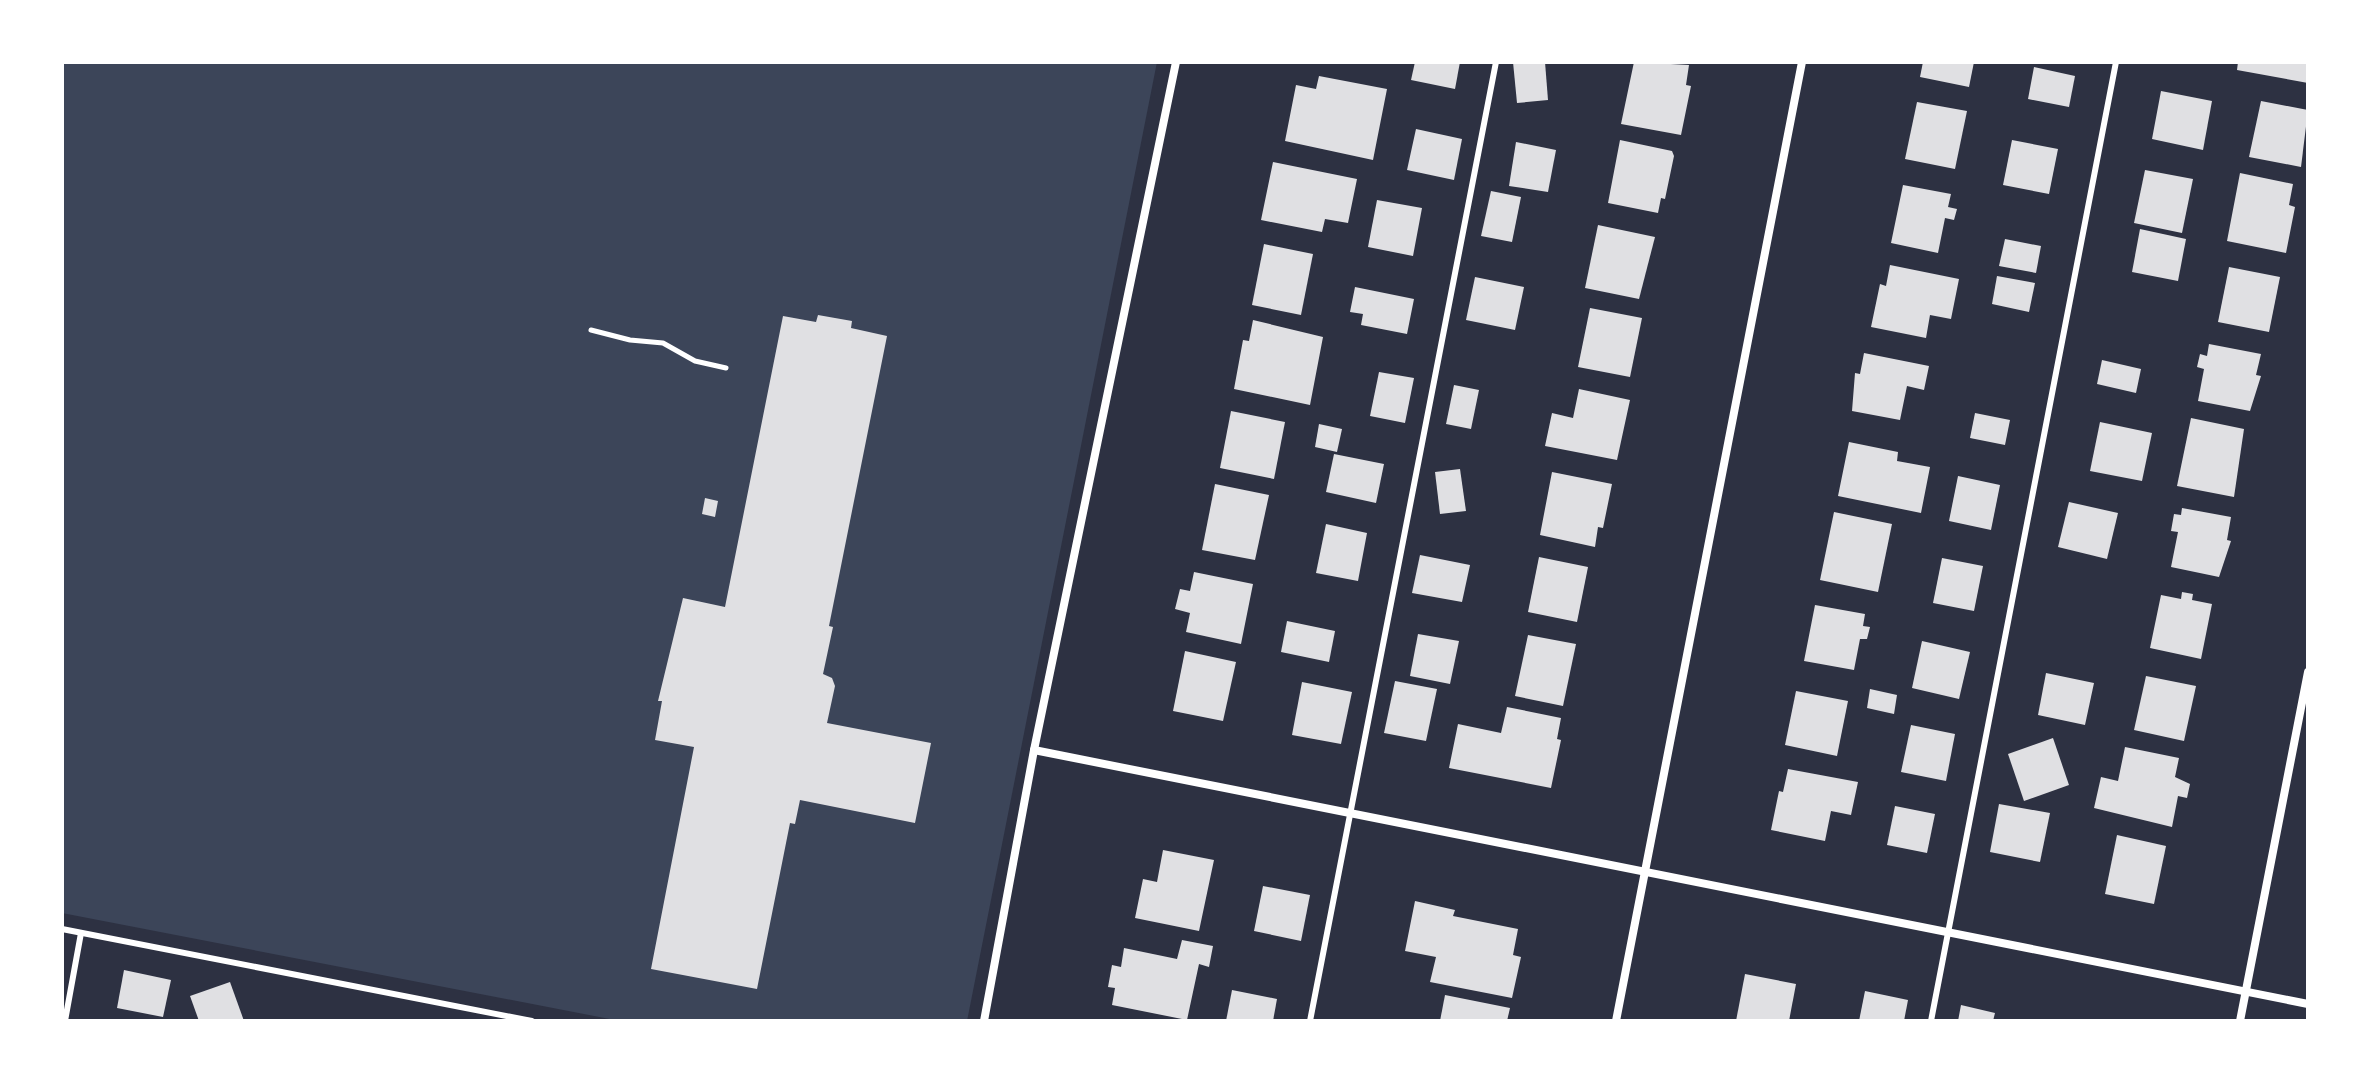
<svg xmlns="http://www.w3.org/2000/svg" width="2370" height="1083" font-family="'Roboto Serif',serif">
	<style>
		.green { fill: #3c4559 }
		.building { fill: #e0e0e3 }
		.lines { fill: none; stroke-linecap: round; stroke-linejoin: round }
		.path { stroke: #fff; stroke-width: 5 }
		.service { stroke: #fff; stroke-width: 6 }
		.minor { stroke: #fff; stroke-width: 8 }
	</style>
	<rect width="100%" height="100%" fill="#2d3142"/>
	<path class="green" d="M62,62H1157L967,1021H620L62,913Z"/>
	<g class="building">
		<path d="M1415,62H1460L1455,89L1411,80Z"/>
		<path d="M1513,62H1545L1548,100L1517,103Z"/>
		<path d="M1634,62L1689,65L1686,85L1691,86L1681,135L1621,124Z"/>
		<path d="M1923,62H1974L1969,87L1920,77Z"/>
		<path d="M2238,62H2308V83L2237,70Z"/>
		<path d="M2034,67L2075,76L2069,107L2028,99Z"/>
		<path d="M1319,76L1387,89L1373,160L1285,141L1296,85L1316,89Z"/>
		<path d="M2161,91L2212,101L2203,150L2152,139Z"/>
		<path d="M2261,101L2308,110L2301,167L2249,157Z"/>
		<path d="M1917,102L1967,111L1955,169L1905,159Z"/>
		<path d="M1416,129L1462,139L1454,180L1407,170Z"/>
		<path d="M1620,140L1672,151L1674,156L1665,199L1661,198L1658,213L1608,203Z"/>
		<path d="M2012,140L2058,149L2049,194L2003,185Z"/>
		<path d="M1516,142L1556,150L1548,192L1509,186Z"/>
		<path d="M1273,162L1357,179L1348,223L1325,219L1322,232L1261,220Z"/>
		<path d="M2145,170L2193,179L2182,233L2134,223Z"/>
		<path d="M2240,173L2293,184L2289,205L2295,207L2286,253L2227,241Z"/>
		<path d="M1903,185L1951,194L1948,207L1957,209L1954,220L1945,218L1938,253L1891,243Z"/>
		<path d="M1491,191L1521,197L1512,242L1481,236Z"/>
		<path d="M1377,200L1422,208L1413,256L1368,247Z"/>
		<path d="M1598,225L1655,237L1639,299L1585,288Z"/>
		<path d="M2140,229L2186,239L2178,281L2132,272Z"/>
		<path d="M2005,239L2041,246L2036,273L1999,266Z"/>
		<path d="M1264,244L1313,254L1301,315L1252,305Z"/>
		<path d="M1890,265L1959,279L1951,319L1930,315L1926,338L1871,327L1880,284L1886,286Z"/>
		<path d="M2229,267L2280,277L2269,332L2218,322Z"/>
		<path d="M1997,276L2035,283L2029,312L1992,304Z"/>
		<path d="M1475,277L1524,287L1515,330L1466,320Z"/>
		<path d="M1355,287L1414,299L1407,334L1361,325L1363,314L1350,312Z"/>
		<path d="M1590,308L1642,318L1630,377L1578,367Z"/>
		<path d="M818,315L852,321L851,328L887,336L829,626L833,627L823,674L832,678L835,686L827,723L931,743L915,823L800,800L795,824L790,823L757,989L651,969L694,747L655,740L662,701H658L683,598L725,607L783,316L816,322Z"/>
		<path d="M1253,320L1323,337L1310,405L1234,389L1243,340L1249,341Z"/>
		<path d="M2209,344L2261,354L2256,375L2261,376L2250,411L2198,401L2204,369L2197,367L2200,354L2207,356Z"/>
		<path d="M1864,353L1929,366L1924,390L1907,386L1900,420L1852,411L1855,373L1860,374Z"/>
		<path d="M2102,360L2141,369L2136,393L2097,384Z"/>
		<path d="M1379,372L1414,378L1405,423L1370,416Z"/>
		<path d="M1454,385L1479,390L1471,429L1446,424Z"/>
		<path d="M1579,389L1630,400L1617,460L1545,446L1552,413L1573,418Z"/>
		<path d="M1231,411L1285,422L1274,479L1220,468Z"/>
		<path d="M1975,413L2010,420L2005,445L1970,438Z"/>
		<path d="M2191,418L2244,429L2234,497L2177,486Z"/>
		<path d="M2100,422L2152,433L2142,481L2090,471Z"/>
		<path d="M1319,424L1342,429L1337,452L1315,447Z"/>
		<path d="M1849,442L1898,452L1897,461L1930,467L1921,513L1838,496Z"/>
		<path d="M1334,454L1384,464L1376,503L1326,492Z"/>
		<path d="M1460,469L1466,511L1440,514L1435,472Z"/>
		<path d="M1552,472L1612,484L1603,528L1598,527L1595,547L1540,535Z"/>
		<path d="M1958,476L2000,485L1991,530L1949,521Z"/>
		<path d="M1215,484L1269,495L1255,560L1202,550Z"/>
		<path d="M705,498L718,501L715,517L702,514Z"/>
		<path d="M2069,502L2118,513L2107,559L2058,547Z"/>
		<path d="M2182,508L2231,517L2227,540L2231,541L2219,577L2171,567L2178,532L2171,531L2174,514L2181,515Z"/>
		<path d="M1834,512L1892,524L1878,592L1820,580Z"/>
		<path d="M1326,524L1367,533L1358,581L1316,573Z"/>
		<path d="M1420,555L1470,565L1462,602L1412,593Z"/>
		<path d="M1539,557L1588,567L1577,622L1528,612Z"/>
		<path d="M1942,558L1983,566L1974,611L1933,603Z"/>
		<path d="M1194,572L1253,584L1241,644L1186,632L1190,613L1175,609L1180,589L1190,591Z"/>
		<path d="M2182,592L2193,594L2192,600L2212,604L2201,659L2150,648L2161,595L2181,599Z"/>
		<path d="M1815,605L1865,614L1863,626L1870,627L1867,639H1860L1854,670L1804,661Z"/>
		<path d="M1287,621L1335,631L1329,662L1281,652Z"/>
		<path d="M1418,634L1459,641L1450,684L1410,676Z"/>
		<path d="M1528,635L1576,644L1563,706L1515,696Z"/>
		<path d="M1922,641L1970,652L1959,699L1912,688Z"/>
		<path d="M1185,651L1236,662L1223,721L1173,711Z"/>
		<path d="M2046,673L2094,683L2085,725L2038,715Z"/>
		<path d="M2146,676L2196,686L2184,741L2134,730Z"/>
		<path d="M1395,681L1437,689L1426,741L1384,733Z"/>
		<path d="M1302,682L1352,692L1341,744L1292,735Z"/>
		<path d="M1870,689L1897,695L1894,714L1867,708Z"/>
		<path d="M1796,691L1848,701L1837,756L1785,745Z"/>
		<path d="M1507,707L1561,718L1557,739L1561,740L1551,788L1449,768L1458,724L1501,733Z"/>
		<path d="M1911,725L1955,734L1946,781L1901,772Z"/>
		<path d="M2053,738L2069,785L2024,801L2008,754Z"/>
		<path d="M2125,747L2179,758L2175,777L2190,784L2187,798L2178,796L2172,827L2094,808L2101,777L2118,781Z"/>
		<path d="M1788,769L1858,782L1851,815L1831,811L1825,841L1771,830L1779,791L1783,792Z"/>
		<path d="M1999,804L2050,813L2040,862L1990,852Z"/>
		<path d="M1895,806L1935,814L1927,853L1887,845Z"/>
		<path d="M2117,835L2166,846L2154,904L2105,894Z"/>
		<path d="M1163,850L1214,860L1199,931L1135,918L1143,879L1157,882Z"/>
		<path d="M1263,886L1310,895L1301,941L1254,931Z"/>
		<path d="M1415,901L1455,910L1453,916L1518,929L1513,955L1521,957L1512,998L1430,982L1436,957L1405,951Z"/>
		<path d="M1182,940L1213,946L1209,967L1199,964L1187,1020L1112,1005L1115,988L1108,987L1112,965L1121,967L1124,948L1177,959Z"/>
		<path d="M124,970L171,980L163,1017L117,1008Z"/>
		<path d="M1745,974L1796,984L1789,1021H1736Z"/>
		<path d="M230,982L244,1021H199L190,996Z"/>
		<path d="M1232,990L1277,999L1273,1021H1226Z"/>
		<path d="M1865,991L1908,1000L1904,1021H1859Z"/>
		<path d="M1445,995L1510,1008L1507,1021H1440Z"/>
		<path d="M1961,1005L1995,1013L1993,1021H1958Z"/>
	</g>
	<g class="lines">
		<path class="path" d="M591,330L630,340L663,343L695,361L726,368"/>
		<g class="service">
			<path d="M62,929L532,1021"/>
			<path d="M65,1021L81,933"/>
			<path d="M1310,1021L1496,62"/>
			<path d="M1931,1021L2116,62"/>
		</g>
		<g class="minor">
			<path d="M1034,750L2308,1004"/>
			<path d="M984,1021L1034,750L1176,62"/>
			<path d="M1616,1021L1802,62"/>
			<path d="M2240,1021L2308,672"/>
		</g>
	</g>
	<rect width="2370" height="1083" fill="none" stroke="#ffffff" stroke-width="128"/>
</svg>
